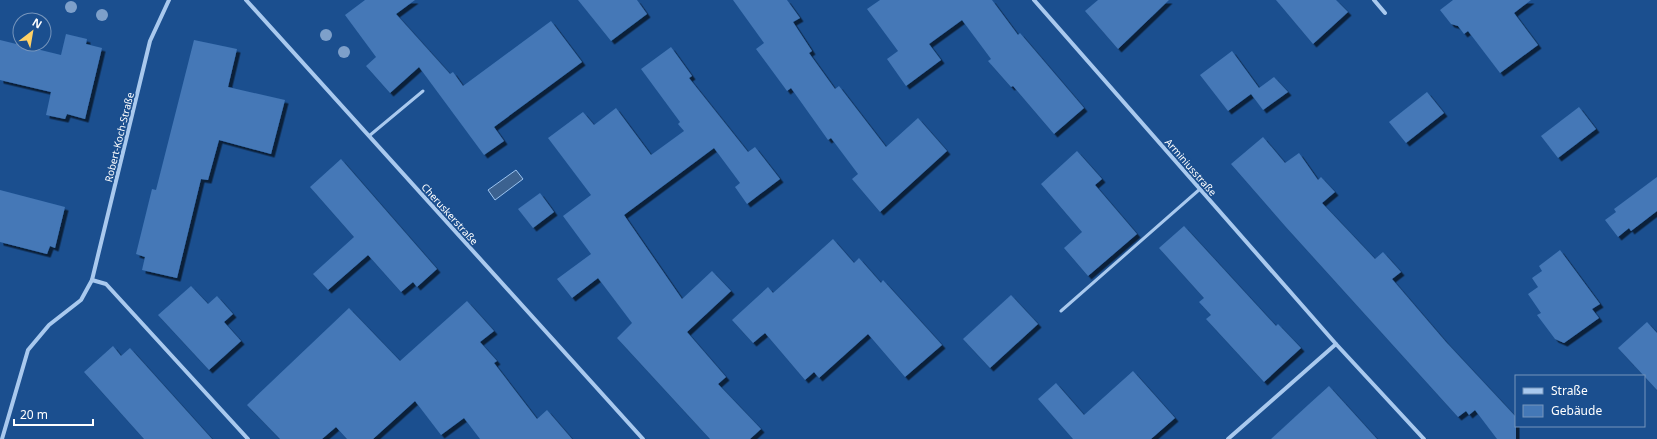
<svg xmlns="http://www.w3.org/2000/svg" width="1657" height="439" font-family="'Noto Sans',sans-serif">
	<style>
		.water { fill: #3c6290; stroke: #9cc4f0 }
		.building { fill: #4478b7; filter: url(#shadow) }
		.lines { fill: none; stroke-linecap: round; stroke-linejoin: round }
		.lane { stroke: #a9c9ee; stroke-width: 3 }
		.street { stroke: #a9c9ee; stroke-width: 4 }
		.tree { fill: #7ea0ca }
		.labels { text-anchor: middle; stroke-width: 3.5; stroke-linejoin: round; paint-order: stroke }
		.street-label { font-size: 10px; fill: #fff; stroke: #1b4f8f }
	</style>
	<defs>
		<filter id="shadow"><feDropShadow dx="3.5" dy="3.5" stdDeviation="0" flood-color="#0009"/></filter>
	</defs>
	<rect width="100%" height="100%" fill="#1b4f8f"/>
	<path class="water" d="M516,170L523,179L495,200L488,190Z"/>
	<g class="building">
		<path d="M365,0H415L396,14L450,74L453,72L463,86L551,21L582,62L494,127L504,141L484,155L419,67L390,93L366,66L376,57L345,15Z"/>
		<path d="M578,0H637L647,14L611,41Z"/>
		<path d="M733,0H787L800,18L793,22L812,51L809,53L835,89L839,86L886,147L918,118L947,151L880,212L852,179L858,174L831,138L828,140L791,88L787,91L756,49L764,43Z"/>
		<path d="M880,0H992L1018,35L1020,33L1084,108L1054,134L1013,86L1011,87L988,61L991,59L962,20L929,44L941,60L906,86L887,59L898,51L867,9Z"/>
		<path d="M1098,0H1169L1118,49L1085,11Z"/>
		<path d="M1276,0H1336L1348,12L1313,44Z"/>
		<path d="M1453,0H1531L1514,13L1538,45L1500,73L1468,31L1464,34L1458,26L1451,24L1440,10Z"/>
		<path d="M66,34L87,39L86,44L102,48L85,119L67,114L65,119L46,115L51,92L0,80V40L61,55Z"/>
		<path d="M194,40L237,49L228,87L285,100L271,154L219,140L208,180L201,179L177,278L142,270L145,257L136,254L152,189L156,190Z"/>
		<path d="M671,47L692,76L689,78L748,152L755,147L780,179L747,204L735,187L740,183L714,148L624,215L682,299L712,271L731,291L687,332L726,377L718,384L761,429L750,439H710L617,338L632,323L598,278L572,298L557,279L591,254L563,216L591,195L548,138L583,112L594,125L616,108L651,155L684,131L678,124L680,122L641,69Z"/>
		<path d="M1232,51L1259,88L1274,77L1288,92L1263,110L1251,94L1228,111L1200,75Z"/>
		<path d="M1427,92L1444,113L1406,143L1389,122Z"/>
		<path d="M1579,107L1596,129L1558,158L1541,136Z"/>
		<path d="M1263,137L1285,163L1299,153L1318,180L1321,177L1335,192L1322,203L1375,259L1383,252L1401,272L1392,279L1446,342L1516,417V439H1497L1475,410L1469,415L1466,411L1458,417L1285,226L1231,164Z"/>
		<path d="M1077,151L1102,179L1095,185L1137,234L1088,276L1064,248L1082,232L1041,184Z"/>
		<path d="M341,159L437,269L417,287L413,282L401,292L368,255L328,290L313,274L354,237L310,187Z"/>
		<path d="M1657,177V211L1631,231L1629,228L1618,237L1605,220L1616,212L1614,209Z"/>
		<path d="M0,190L65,207L55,248L50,246L47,254L0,242Z"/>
		<path d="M540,193L554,212L533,228L518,209Z"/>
		<path d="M1184,226L1276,326L1278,324L1301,348L1264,382L1206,319L1211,315L1199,302L1204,298L1159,248Z"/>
		<path d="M833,239L854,263L859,258L881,283L883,280L942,345L905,377L868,334L819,378L814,372L805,380L765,333L753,343L732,320L768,287L773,293Z"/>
		<path d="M1560,250L1600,304L1592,309L1599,318L1564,343L1555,339L1537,315L1541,313L1528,294L1538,287L1532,278L1542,271L1539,266Z"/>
		<path d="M191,286L208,304L217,296L233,314L224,322L241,341L209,370L158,315Z"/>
		<path d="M1011,295L1038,324L990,368L963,339Z"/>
		<path d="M467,301L494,331L480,342L497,361L494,363L537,419L547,410L572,439H480L464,418L441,435L415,401L373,439H347L336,427L322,439H280L247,405L349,308L400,361Z"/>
		<path d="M1647,322L1657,333V390L1618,348Z"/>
		<path d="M113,346L121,356L130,348L212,439H144L84,372Z"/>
		<path d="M1133,371L1175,418L1151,439H1073L1038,399L1056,383L1084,415Z"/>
		<path d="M1329,386L1377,439H1271L1308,405Z"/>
	</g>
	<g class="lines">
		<g class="lane">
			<path d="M369,136L423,91"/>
			<path d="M1061,311L1200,189"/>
		</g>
		<g class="street">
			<path d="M246,0L643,439"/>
			<path d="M1034,0L1336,344L1424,439"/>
			<path d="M1374,0L1385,13"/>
			<path d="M92,280L106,284L248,439"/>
			<path d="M2,439L28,350L49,325L81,300L92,280L150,41L169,0"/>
			<path d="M1228,439L1336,344"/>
		</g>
	</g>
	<g class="tree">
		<circle cx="71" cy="7" r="6"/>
		<circle cx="102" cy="15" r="6"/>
		<circle cx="326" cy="35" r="6"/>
		<circle cx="344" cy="52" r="6"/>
	</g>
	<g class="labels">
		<g class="street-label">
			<text transform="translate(119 137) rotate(-76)" y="4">Robert-Koch-Straße</text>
			<text transform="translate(1191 167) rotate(49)" y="4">Arminiusstraße</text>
			<text transform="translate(450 214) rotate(48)" y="4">Cheruskerstraße</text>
		</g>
	</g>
	<rect x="1515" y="375" width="130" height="52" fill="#1b4f8f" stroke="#7695bc"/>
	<rect x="1523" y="388" width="20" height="6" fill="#a9c9ee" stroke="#7695bc"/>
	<text x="1551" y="395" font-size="12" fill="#ffffff">Straße</text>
	<rect x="1523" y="405" width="20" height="12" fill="#4478b7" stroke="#7695bc"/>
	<text x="1551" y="415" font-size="12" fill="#ffffff">Gebäude</text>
	<g transform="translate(32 32) rotate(31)"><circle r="19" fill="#1b4f8f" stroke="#7695bc"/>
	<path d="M0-3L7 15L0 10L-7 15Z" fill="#ffd166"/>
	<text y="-6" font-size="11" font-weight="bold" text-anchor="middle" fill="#ffffff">N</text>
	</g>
	<path d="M14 419v6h79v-6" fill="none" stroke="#ffffff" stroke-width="2"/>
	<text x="20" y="419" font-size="12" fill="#ffffff" stroke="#1b4f8f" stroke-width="3" paint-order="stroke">20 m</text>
</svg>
